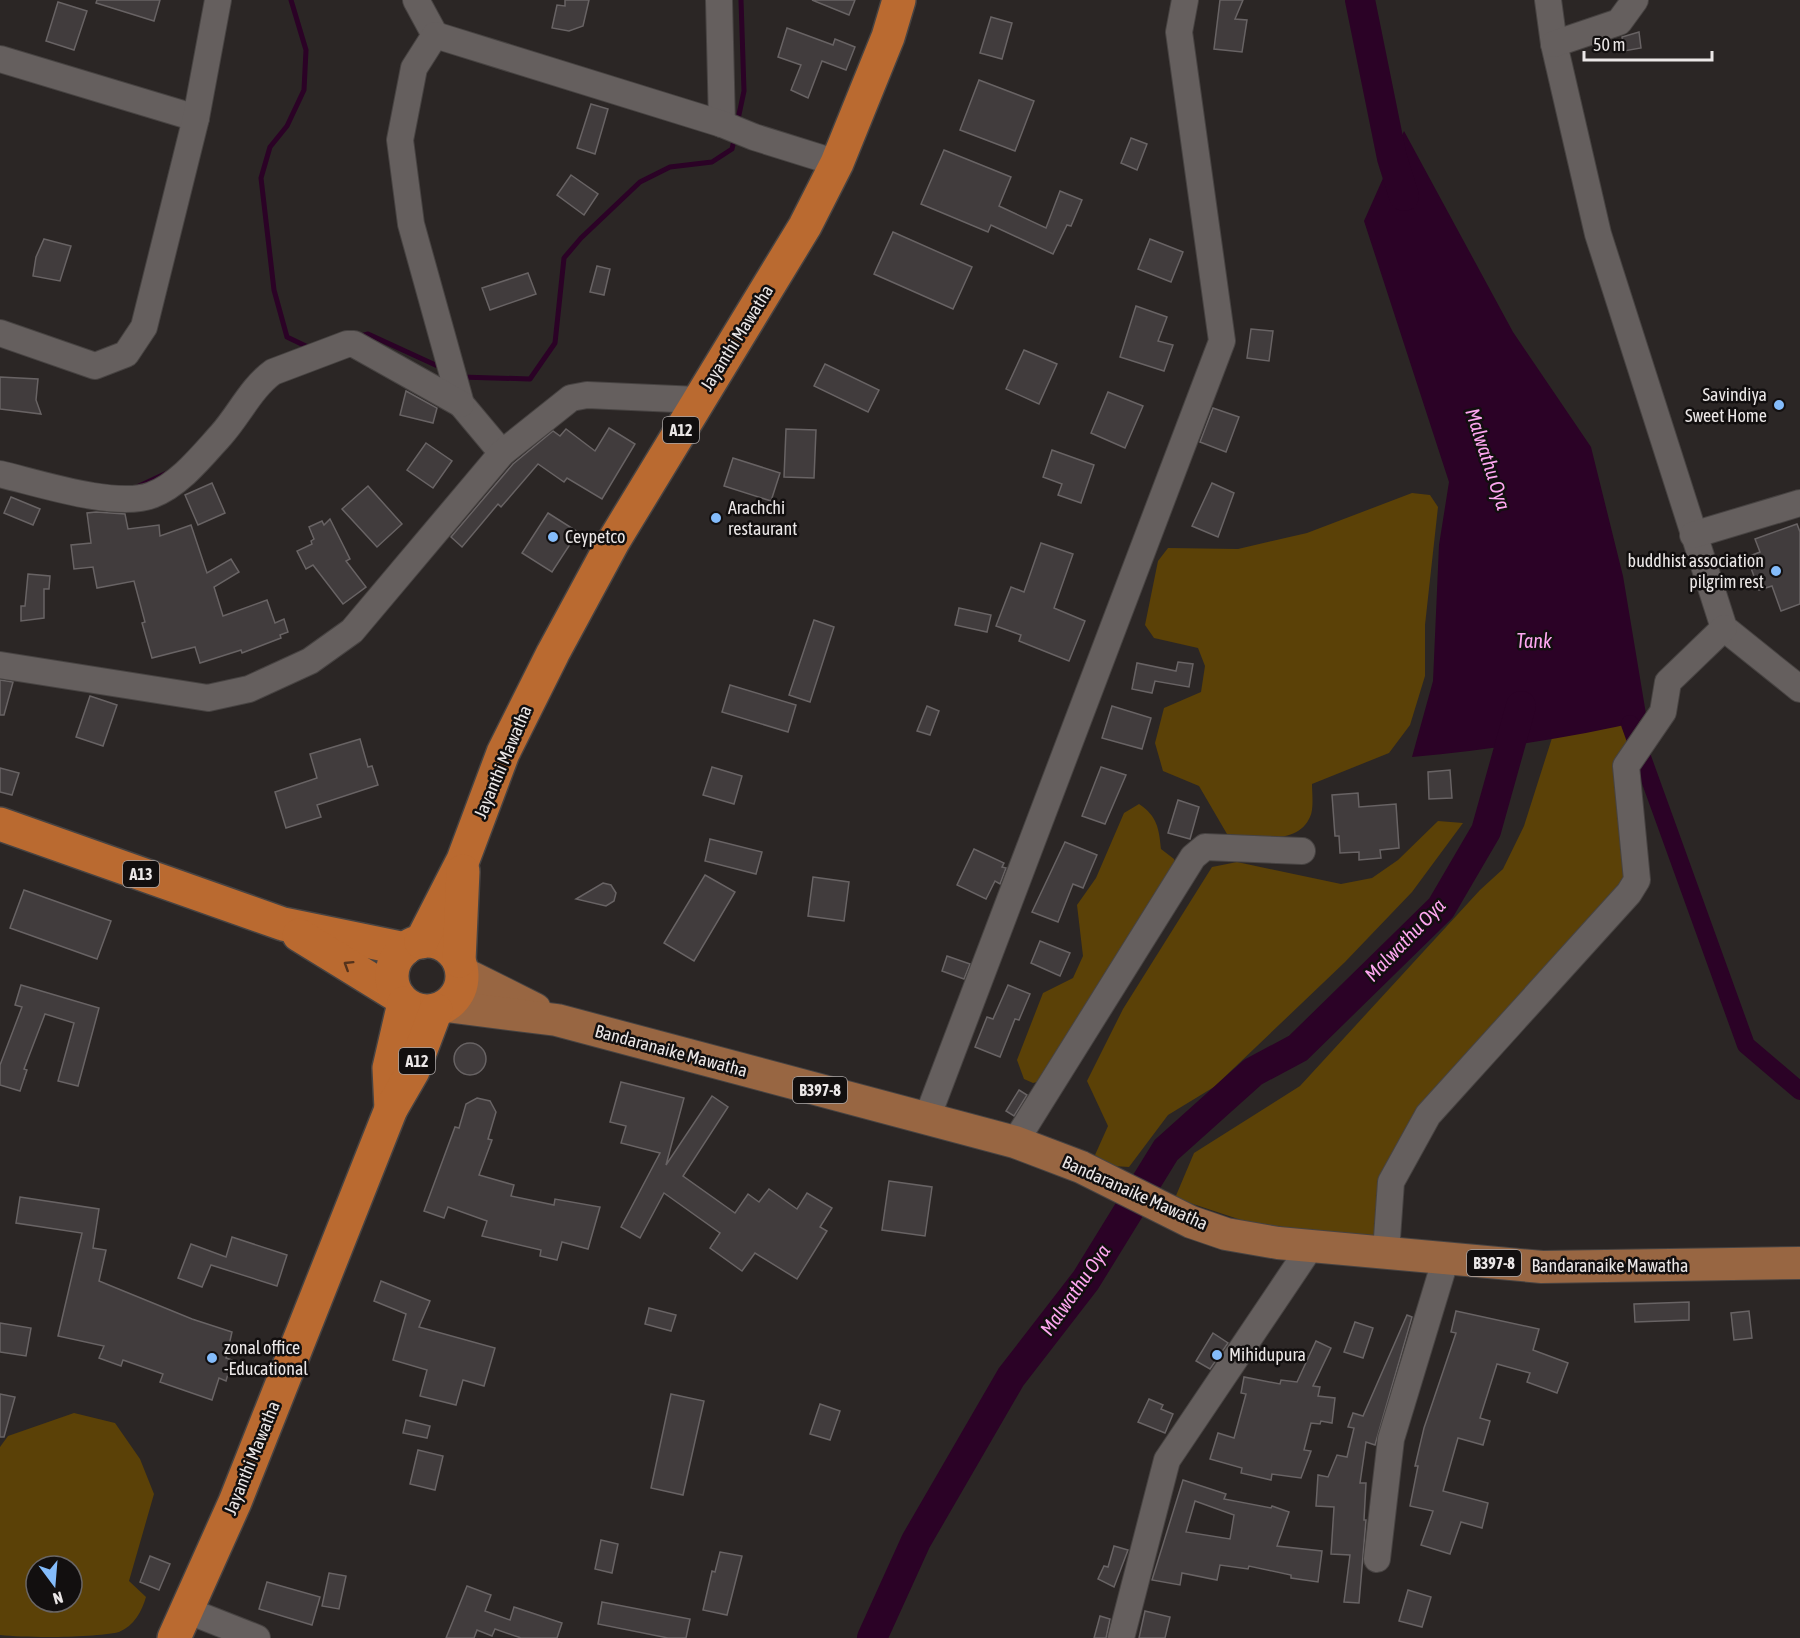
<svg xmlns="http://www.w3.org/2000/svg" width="1800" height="1638" font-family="'Asap Condensed',sans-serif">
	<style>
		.green { fill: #5b4107; fill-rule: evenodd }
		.water { fill: #2b0226 }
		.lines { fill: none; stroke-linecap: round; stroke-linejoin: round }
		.stream { stroke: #2b0226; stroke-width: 5 }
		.canal { stroke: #2b0226; stroke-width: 18 }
		.river { stroke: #2b0226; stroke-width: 30 }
		.building { fill: #413c3d; stroke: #686364; stroke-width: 1.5; fill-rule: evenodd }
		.minor-casing { stroke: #474342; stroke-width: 28 }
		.major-casing { stroke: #474342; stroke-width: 34 }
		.highway-casing { stroke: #474342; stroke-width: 36 }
		.minor { stroke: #655f5e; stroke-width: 26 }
		.major { stroke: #986642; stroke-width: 32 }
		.highway { stroke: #ba6a30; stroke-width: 33 }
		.oneway { stroke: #55331c }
		.poi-dot { fill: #84bcfb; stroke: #120f0f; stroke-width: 2 }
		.labels { text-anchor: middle; stroke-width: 5; stroke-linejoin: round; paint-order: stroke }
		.shield { fill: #120f0f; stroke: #aaa6a6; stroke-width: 1.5 }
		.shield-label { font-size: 16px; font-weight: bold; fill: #ebe7e7 }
		.street-label { font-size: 18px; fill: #ebe7e7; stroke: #120f0f }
		.poi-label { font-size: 18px; fill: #ebe7e7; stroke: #120f0f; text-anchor: start }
		.water-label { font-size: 20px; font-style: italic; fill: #fea7f0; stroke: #120f0f }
	</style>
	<rect width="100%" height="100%" fill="#2b2625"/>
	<g class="green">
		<path d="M1412,493L1430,495L1438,507L1425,625V676L1410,725L1389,753L1312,784C1312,793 1314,809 1310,817C1297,847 1253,836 1227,834L1199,786L1163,771L1155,743L1164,708L1201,692L1205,666L1198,648L1154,638L1145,625L1158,561L1168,548L1238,549L1307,533Z"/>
		<path d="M1647,720L1626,766L1637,864L1428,1115L1377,1244L1274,1231L1175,1198L1194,1153L1300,1086L1480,890L1503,869L1524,826L1552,738Z"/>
		<path d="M1139,804C1157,816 1159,828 1161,849L1174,859L1178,873L1045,1080L1033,1083L1024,1079L1017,1060L1043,993L1073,978L1083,956L1077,905L1096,878L1124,813Z"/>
		<path d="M1438,821L1463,823L1412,892L1345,962L1214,1087L1168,1115L1129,1167L1113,1166L1095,1155L1108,1126L1087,1081L1123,1009L1212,867L1237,862L1341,884L1372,878L1398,860Z"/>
		<path d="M74,1413L115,1423L140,1459L154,1494L129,1581L146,1597C142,1611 134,1626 119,1632C93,1638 28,1638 0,1635V1447L8,1436ZM36,1566H72V1602H36Z"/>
	</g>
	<path class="water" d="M1404,131L1513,332L1591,447L1623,576L1647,720C1570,738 1491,750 1412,757L1433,681L1439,545L1449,482L1364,221Z"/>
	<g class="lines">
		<g class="stream">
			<path d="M291,0L306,50L304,90L287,126L270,147L261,178L274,290L287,337L312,349"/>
			<path d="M737,124L744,91L741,0"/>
			<path d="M357,337L368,334L442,368"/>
			<path d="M461,377L530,379L555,343L564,258L581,238L640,182L670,167L712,162L732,149L735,136"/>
			<path d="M137,487L169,472"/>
		</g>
		<path class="canal" d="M1630,724L1746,1045L1800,1091"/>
		<g class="river">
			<path d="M1360,0L1392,158L1404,196"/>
			<path d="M872,1638L916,1541L1011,1377L1086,1280L1166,1150L1253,1072L1298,1048L1441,908L1486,831L1521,706"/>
		</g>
	</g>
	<g class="building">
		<path d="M97,0H160L154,21L96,3Z"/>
		<path d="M565,0H589L583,26L569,31L552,28L557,5L565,6Z"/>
		<path d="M812,0H855L849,15Z"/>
		<path d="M1220,0H1243L1235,19L1247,20L1242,52L1214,49Z"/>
		<path d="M58,2L87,11L74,50L46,41Z"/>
		<path d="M991,17L1012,23L1002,59L980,53Z"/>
		<path d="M787,28L833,45L835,39L855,47L846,70L822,61L808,98L791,90L801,65L778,57Z"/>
		<path d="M1639,32L1641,48L1624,51L1622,37Z"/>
		<path d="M979,80L1034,101L1015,151L960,130Z"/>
		<path d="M591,104L608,109L595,154L577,148Z"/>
		<path d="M1131,138L1147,144L1137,170L1121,163Z"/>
		<path d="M944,150L1011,177L999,206L1046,228L1060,191L1082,200L1071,226L1067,225L1053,254L991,225L988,232L921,204Z"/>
		<path d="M571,175L598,194L584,215L557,195Z"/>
		<path d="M893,232L972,267L953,309L874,274Z"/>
		<path d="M44,239L71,246L60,281L33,276L36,257Z"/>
		<path d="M1150,239L1183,252L1171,282L1138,269Z"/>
		<path d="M597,266L610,269L604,295L590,292Z"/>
		<path d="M528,273L536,294L490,310L482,288Z"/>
		<path d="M1136,306L1167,317L1158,341L1173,345L1164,371L1120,357Z"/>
		<path d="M1251,329L1273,331L1269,361L1247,358Z"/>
		<path d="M1024,350L1057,364L1039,404L1006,389Z"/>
		<path d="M825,364L879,390L868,412L814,386Z"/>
		<path d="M0,377L38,379L36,400L41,414L0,409Z"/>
		<path d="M406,391L437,408L433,423L400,415Z"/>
		<path d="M1108,392L1143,406L1125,448L1091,433Z"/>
		<path d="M1213,408L1239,417L1226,452L1200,442Z"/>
		<path d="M609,428L635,444L602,499L567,478L564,482L538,464L501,507L498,504L462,547L451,537L513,464L553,431L560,436L566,429L595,451Z"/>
		<path d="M786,429L816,430L814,478L784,477Z"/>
		<path d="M426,443L452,461L433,488L407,470Z"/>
		<path d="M1052,450L1094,465L1081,503L1058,495L1062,484L1043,477Z"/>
		<path d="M733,458L780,473L771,501L724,486Z"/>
		<path d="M212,483L225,513L198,525L185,495Z"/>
		<path d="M1212,483L1234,493L1218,537L1192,526Z"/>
		<path d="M368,486L402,524L377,547L342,509Z"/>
		<path d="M11,497L40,509L33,525L4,513Z"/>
		<path d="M96,512L125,514L128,529L159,525L160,536L191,525L207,573L231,559L239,572L214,587L223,616L267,600L275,623L284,619L288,632L280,635L281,638L242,653L241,650L200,663L195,647L152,658L142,623L145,622L134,581L97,588L93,567L74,569L71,545L91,543L87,513Z"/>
		<path d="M548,513L578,532L552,572L522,553Z"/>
		<path d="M330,519L350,559L346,561L366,587L343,604L313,565L306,569L297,551L312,544L311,541L314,539L309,527L322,521L324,525Z"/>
		<path d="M1797,524L1800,532V604L1781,611L1772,586L1759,590L1747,557L1760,552L1755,539Z"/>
		<path d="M1041,543L1073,554L1054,608L1085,621L1069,661L1019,641L1021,635L996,626L1011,587L1024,592Z"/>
		<path d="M28,574L50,576L49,589H44V618L21,621V606H25Z"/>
		<path d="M959,608L991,615L987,632L955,625Z"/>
		<path d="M814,620L834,627L810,702L789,695Z"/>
		<path d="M1178,662L1193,664L1189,687L1155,681L1152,693L1132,689L1137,663L1176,671Z"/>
		<path d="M0,680L13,682L4,715H0Z"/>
		<path d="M730,685L796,705L788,732L722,712Z"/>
		<path d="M90,696L117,705L103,746L76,737Z"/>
		<path d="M927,706L939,711L930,735L917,731Z"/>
		<path d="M1112,706L1151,718L1142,749L1102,738Z"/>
		<path d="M360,739L368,767L372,766L378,785L317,805L321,817L286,828L275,792L317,778L310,754Z"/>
		<path d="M712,767L742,776L734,804L703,795Z"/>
		<path d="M1101,767L1126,775L1105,824L1082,816Z"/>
		<path d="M0,768L19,773L12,795L0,792Z"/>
		<path d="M1450,770L1452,798L1429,799L1428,772Z"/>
		<path d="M1358,793L1359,807L1396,804L1399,848L1380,850L1381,858L1359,860V852L1340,853L1339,836H1335L1332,795Z"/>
		<path d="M1178,800L1199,807L1190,839L1168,833Z"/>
		<path d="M710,839L762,852L756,874L705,861Z"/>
		<path d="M1065,842L1097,855L1083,888L1073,884L1058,922L1032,912Z"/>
		<path d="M974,849L1004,863L1002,867L1006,868L1000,884L995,881L986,899L957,885Z"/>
		<path d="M705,875L735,892L694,961L664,943Z"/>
		<path d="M813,877L849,882L844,921L808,916Z"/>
		<path d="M603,883L611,885L616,893L614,901L606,906L576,899Z"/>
		<path d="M24,890L111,921L97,959L10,928Z"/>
		<path d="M1040,941L1070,953L1060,976L1031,963Z"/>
		<path d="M947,956L970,964L964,979L942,971Z"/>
		<path d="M21,985L99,1008L78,1086L58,1081L74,1023L45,1014L24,1069L27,1070L20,1091L0,1085V1065L22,1007L15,1005Z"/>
		<path d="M1008,985L1030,994L1019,1020L1015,1019L1000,1057L975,1047L987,1017L993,1019Z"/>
		<circle cx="470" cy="1059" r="16"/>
		<path d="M621,1082L684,1098L666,1165L712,1096L728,1107L683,1176L735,1213L748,1194L759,1202L769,1189L797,1209L807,1193L832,1208L820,1227L827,1231L797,1279L755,1253L742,1271L710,1248L720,1233L664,1193L640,1238L621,1227L660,1153L621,1143L626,1126L610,1122Z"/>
		<path d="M1019,1090L1027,1095L1014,1116L1006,1111Z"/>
		<path d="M477,1098L490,1101L496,1112L488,1139L492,1140L479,1175L514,1185L511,1196L554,1205L555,1199L600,1207L588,1249L562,1242L557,1260L540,1256L541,1250L482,1236L487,1221L448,1207L444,1218L424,1211L455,1127L459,1128L466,1104Z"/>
		<path d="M889,1181L932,1187L925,1236L882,1230Z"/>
		<path d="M20,1197L99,1209L93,1248L106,1250L99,1281L192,1319L232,1332L226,1358L232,1360L226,1381L219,1378L212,1400L160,1382L163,1374L123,1360L121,1366L99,1358L104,1346L58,1336L82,1233L16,1223Z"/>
		<path d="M232,1237L287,1255L277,1286L211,1265L202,1287L178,1278L191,1244L226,1257Z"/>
		<path d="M381,1281L430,1301L419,1327L495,1348L484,1386L463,1380L456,1405L420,1396L427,1370L393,1360L406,1314L374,1301Z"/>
		<path d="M1689,1302V1320L1635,1322L1634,1304Z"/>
		<path d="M649,1308L676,1315L671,1331L645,1324Z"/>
		<path d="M1456,1311L1539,1329L1533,1350L1568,1363L1557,1393L1527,1382L1530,1373L1497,1364L1480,1418L1490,1421L1483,1445L1458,1438L1443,1491L1488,1503L1482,1528L1461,1522L1450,1554L1421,1545L1433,1511L1410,1506L1418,1466H1415L1424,1428L1456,1333L1451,1332Z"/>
		<path d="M1749,1311L1752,1338L1734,1340L1731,1313Z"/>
		<path d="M1407,1315L1412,1317L1375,1445L1366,1442L1360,1483H1366L1364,1520H1366L1359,1603L1344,1602L1350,1555L1331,1554L1334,1507L1316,1506L1318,1475L1328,1477L1337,1455L1347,1457L1354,1428L1348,1427L1353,1413L1363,1416Z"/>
		<path d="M1355,1322L1373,1328L1363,1358L1344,1352Z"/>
		<path d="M0,1323L31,1328L26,1356L0,1352Z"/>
		<path d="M1213,1333L1228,1343L1210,1369L1196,1361Z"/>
		<path d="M1316,1341L1331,1348L1313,1386L1320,1387L1318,1396L1335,1398L1332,1423L1321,1421L1320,1424L1311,1423L1304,1450L1311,1451L1301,1478L1272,1474L1271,1480L1241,1473L1242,1468L1210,1459L1218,1433L1234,1438L1246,1394L1241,1393L1244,1377L1280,1384L1281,1380L1297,1382Z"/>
		<path d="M0,1394L15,1397L4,1437H0Z"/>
		<path d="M671,1394L704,1401L683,1495L651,1488Z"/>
		<path d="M1149,1399L1163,1405L1161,1409L1173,1414L1165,1433L1138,1422Z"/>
		<path d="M820,1404L840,1411L830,1440L810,1434Z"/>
		<path d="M406,1420L430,1426L427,1438L403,1433Z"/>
		<path d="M418,1450L443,1456L435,1490L410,1484Z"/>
		<path d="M1183,1480L1226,1494L1224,1499L1271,1508L1272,1506L1289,1512L1277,1546L1322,1551L1318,1582L1291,1578V1575L1249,1566L1248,1569L1220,1565L1217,1580L1182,1573L1180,1585L1152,1580ZM1195,1501L1234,1515L1230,1539L1186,1532Z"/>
		<path d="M601,1540L618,1544L612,1573L595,1569Z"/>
		<path d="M1114,1546L1128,1550L1114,1587L1098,1579L1104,1566L1108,1567Z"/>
		<path d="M720,1552L742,1556L727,1615L703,1610L712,1571L715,1572Z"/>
		<path d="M150,1556L170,1564L159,1590L140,1582Z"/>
		<path d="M329,1573L346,1576L339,1609L322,1606Z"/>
		<path d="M267,1582L320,1597L312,1625L259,1609Z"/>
		<path d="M467,1586L491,1595L485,1611L510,1620L514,1607L562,1623L557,1638H521L495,1629L492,1636L477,1630L474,1638H446Z"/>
		<path d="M1408,1590L1431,1597L1422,1627L1399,1621Z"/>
		<path d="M602,1602L690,1619L686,1638H668L598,1624Z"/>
		<path d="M1145,1611L1170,1617L1165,1638H1139Z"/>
		<path d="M1100,1616L1110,1619L1106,1638H1094Z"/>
	</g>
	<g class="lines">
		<g class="minor-casing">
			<g id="minor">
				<path d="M416,0L435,35"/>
				<path d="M719,0L722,124"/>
				<path d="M1548,0L1554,44L1598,234L1724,628L1800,689"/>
				<path d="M1554,44L1619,22L1635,0"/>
				<path d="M0,59L196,118"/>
				<path d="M0,333L95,366L126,354L144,327L196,118L218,0"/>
				<path d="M502,453L461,404L411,224L400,140L414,68L435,35L722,124L754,137L837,163"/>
				<path d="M0,474C38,483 117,509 152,495C179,485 202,456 221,435C239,415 251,388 273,372L347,344H354L461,404"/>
				<path d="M1693,535L1800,503"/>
				<path d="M0,665L208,698L249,689L310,661L352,631L502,453L571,398L587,395L698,400"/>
				<path d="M927,1118L1222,341L1179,32L1185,0"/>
				<path d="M1015,1142L1193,857L1205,847L1302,851"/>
				<path d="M1386,1252L1391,1182L1428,1115L1629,893L1637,880L1626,766L1663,712L1668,682L1724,628"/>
				<path d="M1377,1559L1391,1439L1446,1258"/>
				<path d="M186,1610L257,1638"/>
				<path d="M1121,1638L1167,1460L1311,1246"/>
			</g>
		</g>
		<g class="major-casing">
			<g id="major">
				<path d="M463,973L535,1009"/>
				<path d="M446,1006L557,1020L1015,1142L1081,1167L1191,1222L1226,1234L1278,1243L1542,1267L1800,1263"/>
			</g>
		</g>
		<g class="highway-casing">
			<g id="highway">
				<path d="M0,824L283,924L405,949"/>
				<path d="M299,935L398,996"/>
				<circle cx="427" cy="976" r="35"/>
				<path d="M421,942L463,860L503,753L553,653L613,542L805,226L837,163L888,37L899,0"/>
				<path d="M459,961L463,871"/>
				<path d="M391,1109L389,1068L404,1003"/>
				<path d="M174,1638L235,1502L391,1109L413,1071L436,1010"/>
			</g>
		</g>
		<use href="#minor" class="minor"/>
		<use href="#major" class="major"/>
		<use href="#highway" class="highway"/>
	</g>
	<defs><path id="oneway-chevron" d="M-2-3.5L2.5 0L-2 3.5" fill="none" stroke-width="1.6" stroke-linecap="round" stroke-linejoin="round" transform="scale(1.5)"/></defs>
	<use class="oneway" href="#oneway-chevron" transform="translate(348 965) rotate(-148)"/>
	<g class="poi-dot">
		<circle cx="1779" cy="405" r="6"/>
		<circle cx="716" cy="518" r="6"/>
		<circle cx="553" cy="537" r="6"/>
		<circle cx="1776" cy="571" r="6"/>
		<circle cx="1217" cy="1355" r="6"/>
		<circle cx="212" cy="1358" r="6"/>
	</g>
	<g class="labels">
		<g class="shield">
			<rect x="663" y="417" width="36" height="26" rx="4.5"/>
			<rect x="123" y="861" width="36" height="26" rx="4.5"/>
			<rect x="399" y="1048" width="36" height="26" rx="4.5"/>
			<rect x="793" y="1077" width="54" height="26" rx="4.5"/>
			<rect x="1467" y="1250" width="54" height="26" rx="4.5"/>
		</g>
		<g class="shield-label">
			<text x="681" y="436">A12</text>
			<text x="141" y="880">A13</text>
			<text x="417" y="1067">A12</text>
			<text x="820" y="1096">B397-8</text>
			<text x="1494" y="1269">B397-8</text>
		</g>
		<g class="street-label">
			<text transform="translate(737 338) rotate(-58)" y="6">Jayanthi Mawatha</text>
			<text transform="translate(503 762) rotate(-67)" y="6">Jayanthi Mawatha</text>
			<text transform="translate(671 1051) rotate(15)" y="6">Bandaranaike Mawatha</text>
			<text transform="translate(1135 1193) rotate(24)" y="6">Bandaranaike Mawatha</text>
			<text x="1610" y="1272">Bandaranaike Mawatha</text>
			<text transform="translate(252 1458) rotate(-68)" y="6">Jayanthi Mawatha</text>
		</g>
		<g class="poi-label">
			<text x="1767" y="401" text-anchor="end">Savindiya<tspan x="1767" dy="21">Sweet Home</tspan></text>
			<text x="728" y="514">Arachchi<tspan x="728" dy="21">restaurant</tspan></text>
			<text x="565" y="543">Ceypetco</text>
			<text x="1764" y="567" text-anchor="end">buddhist association<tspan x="1764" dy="21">pilgrim rest</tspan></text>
			<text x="224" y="1354">zonal office<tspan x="224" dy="21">-Educational</tspan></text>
			<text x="1229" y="1361">Mihidupura</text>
		</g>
		<g class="water-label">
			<text transform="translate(1488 459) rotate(72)" y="7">Malwathu Oya</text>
			<text x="1534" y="648">Tank</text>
			<text transform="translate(1405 940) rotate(-46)" y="7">Malwathu Oya</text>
			<text transform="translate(1075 1290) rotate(-55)" y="7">Malwathu Oya</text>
		</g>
	</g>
	<g transform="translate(54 1584) rotate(164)"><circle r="28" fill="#120f0f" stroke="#696565" stroke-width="1.5"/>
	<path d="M0-4.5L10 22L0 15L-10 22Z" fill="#84bcfb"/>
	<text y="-9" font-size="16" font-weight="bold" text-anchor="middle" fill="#ebe7e7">N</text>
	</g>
	<path d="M1584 51v9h128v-9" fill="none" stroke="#ebe7e7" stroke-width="3"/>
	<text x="1593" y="51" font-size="18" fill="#ebe7e7" stroke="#120f0f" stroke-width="4.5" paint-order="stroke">50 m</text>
</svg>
